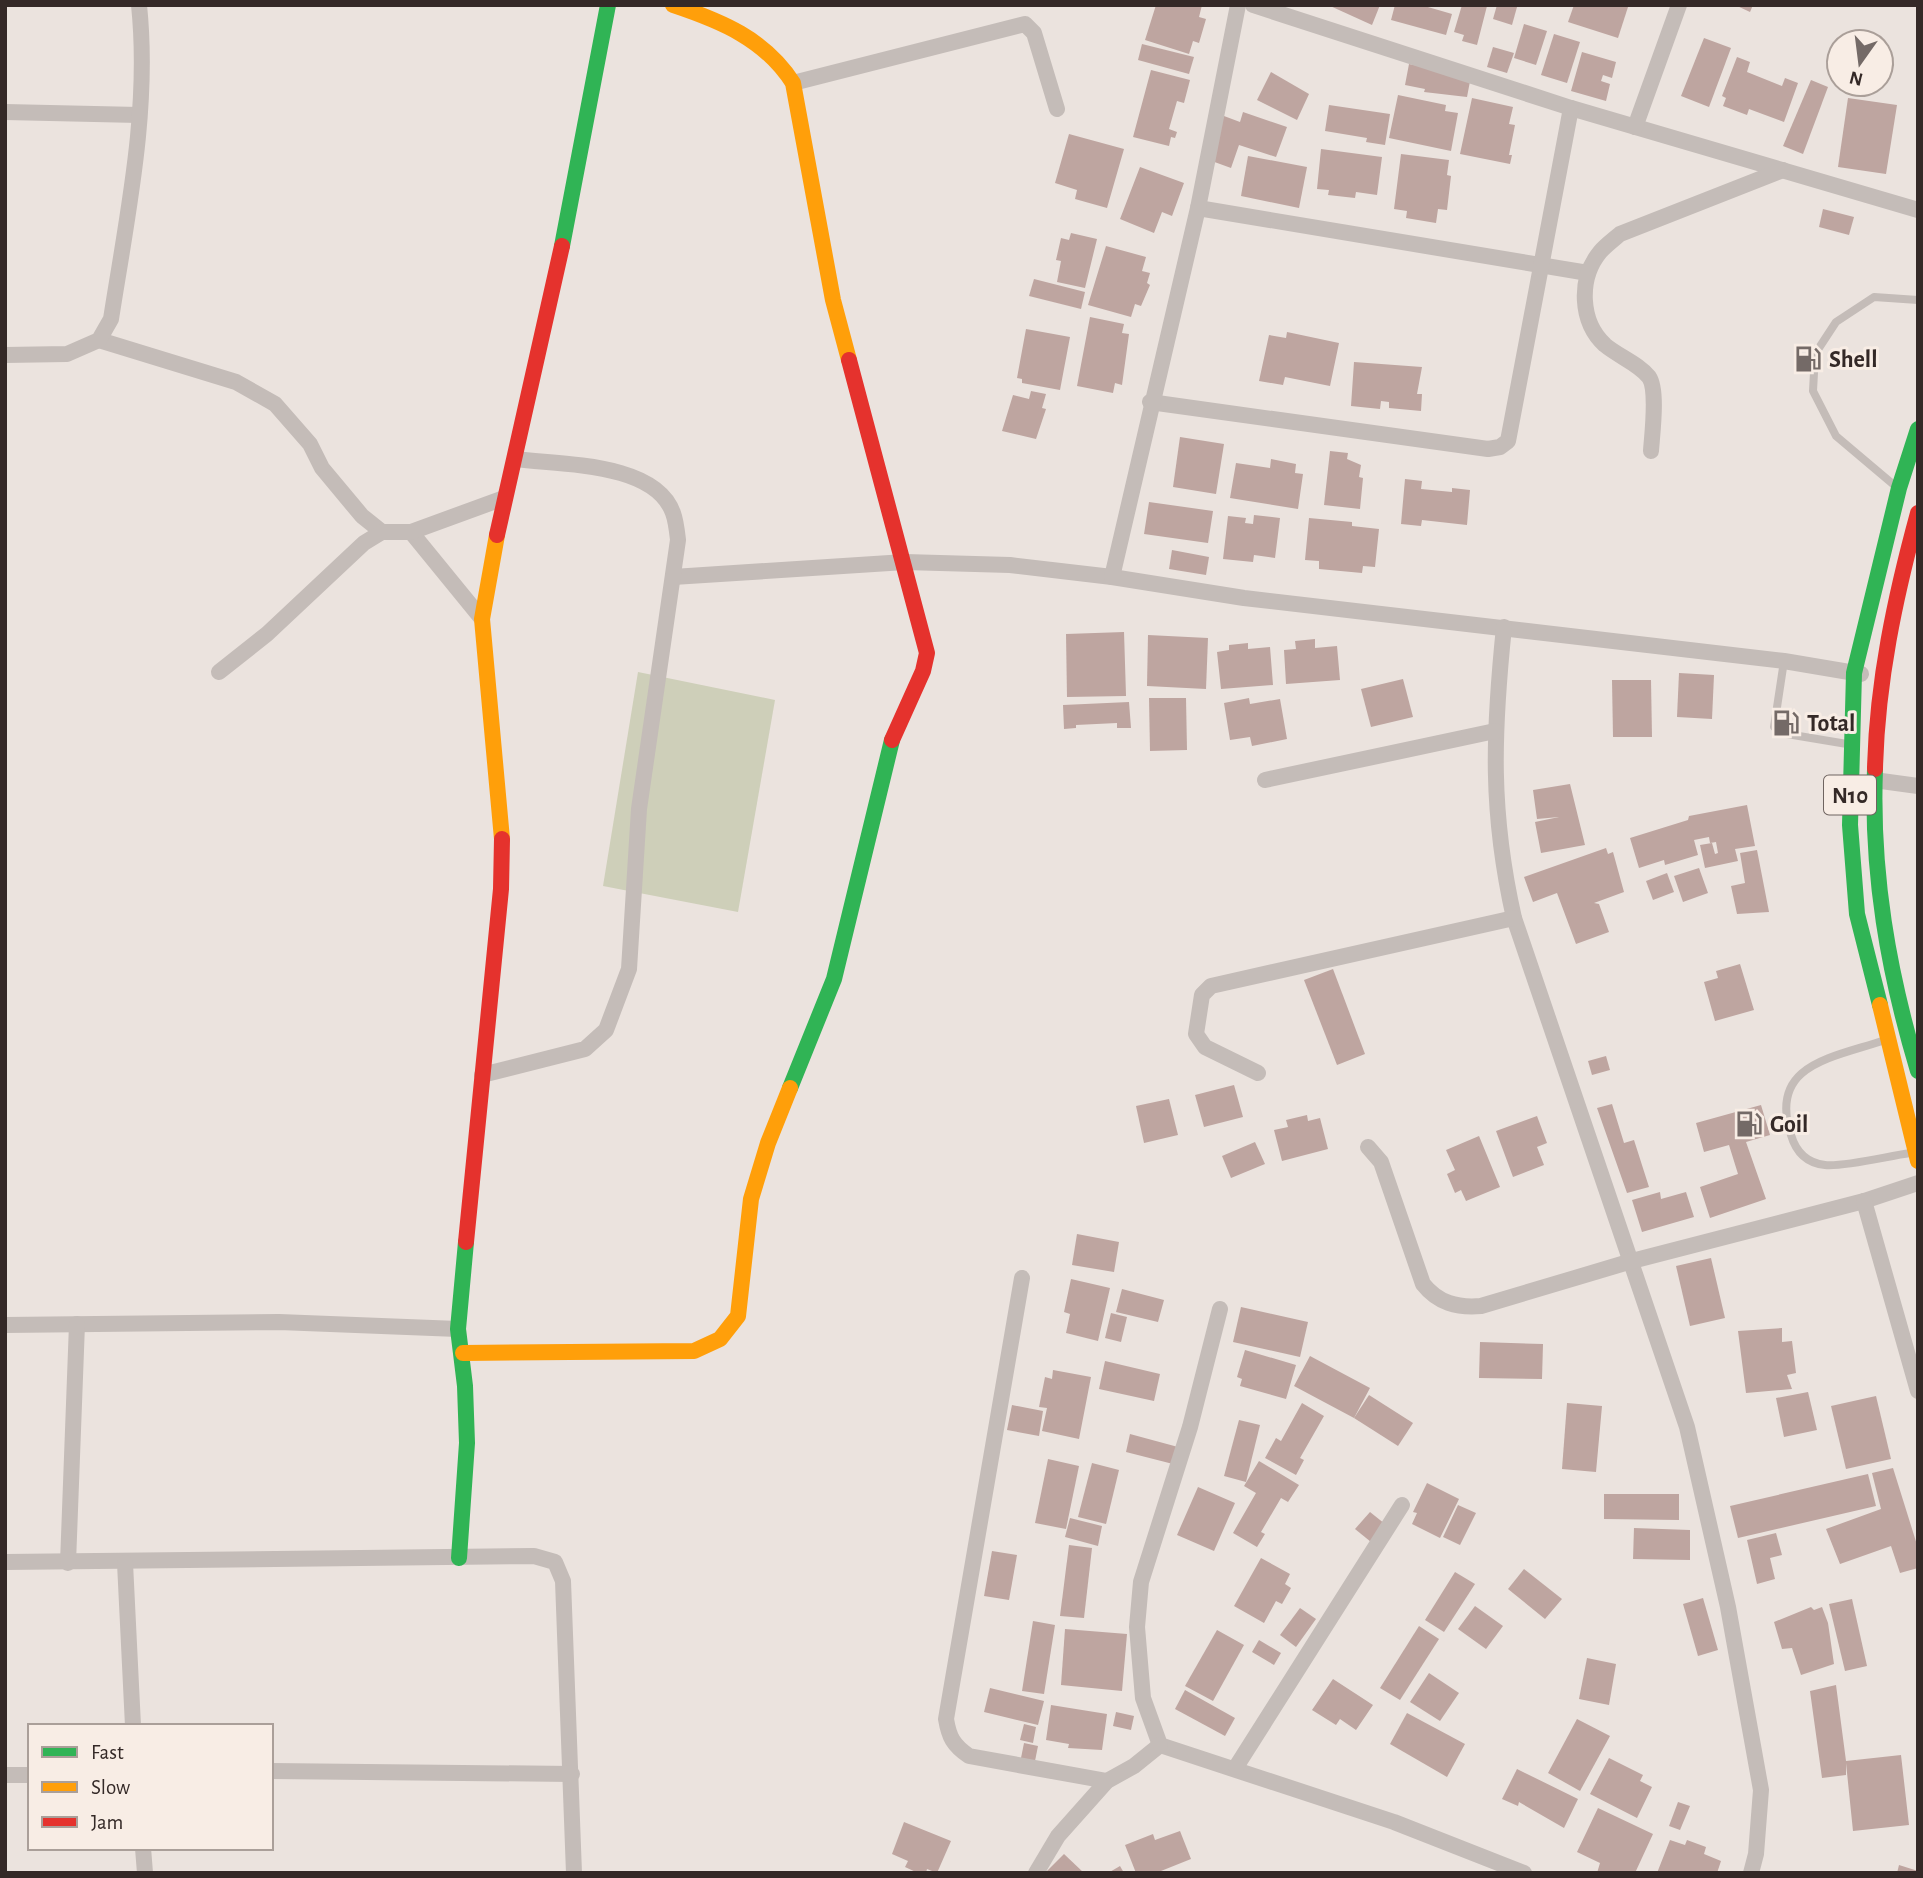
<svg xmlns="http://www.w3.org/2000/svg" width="1923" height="1878" font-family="'Alegreya Sans',sans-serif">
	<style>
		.green { fill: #cecfb9 }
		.building { fill: #bea5a0 }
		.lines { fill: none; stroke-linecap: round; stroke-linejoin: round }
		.lane { stroke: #c4bcb8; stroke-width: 8 }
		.street { stroke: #c4bcb8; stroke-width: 16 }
		.fast { stroke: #30b455; stroke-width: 16 }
		.slow { stroke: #ff9f0a; stroke-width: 16 }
		.jam { stroke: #e5322d; stroke-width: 16 }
		.labels { text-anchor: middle; stroke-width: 6; stroke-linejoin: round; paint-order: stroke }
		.shield { fill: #f8ede5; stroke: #6f6460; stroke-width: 2 }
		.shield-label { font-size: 23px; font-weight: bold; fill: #342927 }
		.poi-label { font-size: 24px; font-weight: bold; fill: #342927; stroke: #f8ede5; text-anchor: start }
	</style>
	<rect width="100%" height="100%" fill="#ebe3de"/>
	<path class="green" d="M638,672L775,700L738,912L603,886Z"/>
	<g class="building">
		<path d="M1156,5H1202L1199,17L1206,19L1199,43L1193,41L1189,54L1145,40Z"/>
		<path d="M1328,5H1380L1372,25Z"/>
		<path d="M1395,5H1421L1452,14L1446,35L1391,20Z"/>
		<path d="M1462,5L1487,6L1477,45L1462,41L1464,35L1454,32Z"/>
		<path d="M1497,5L1517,7L1512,25L1493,19Z"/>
		<path d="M1574,5L1628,7L1618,38L1568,22Z"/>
		<path d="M1735,5H1753L1750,12Z"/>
		<path d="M1524,24L1547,31L1536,65L1514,58Z"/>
		<path d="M1554,34L1580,42L1567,83L1541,75Z"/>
		<path d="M1704,38L1731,48L1709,107L1681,96Z"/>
		<path d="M1142,44L1194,57L1189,74L1138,60Z"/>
		<path d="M1493,47L1514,53L1507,73L1487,67Z"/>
		<path d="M1582,52L1616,62L1612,78L1603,75L1601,81L1610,84L1606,101L1571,91Z"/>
		<path d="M1737,57L1750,62L1747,72L1782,86L1785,78L1798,83L1784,122L1749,109L1747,115L1723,106L1726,98L1722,96Z"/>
		<path d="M1409,64L1471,76L1467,97L1424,92L1425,89L1405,85Z"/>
		<path d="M1151,70L1190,80L1184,103L1177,101L1169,129L1177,132L1175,138L1171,137L1169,146L1133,137Z"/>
		<path d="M1271,72L1309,94L1297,120L1257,100Z"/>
		<path d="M1811,80L1828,87L1803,154L1783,146Z"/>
		<path d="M1398,95L1446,105L1445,111L1458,113L1451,151L1389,138Z"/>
		<path d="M1472,98L1513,107L1509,124L1515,125L1509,155H1512L1510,164L1460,154Z"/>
		<path d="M1848,98L1897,105L1886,174L1838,167Z"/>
		<path d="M1329,105L1390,114L1385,145L1366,142L1367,138L1325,131Z"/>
		<path d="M1243,112L1287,127L1276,157L1239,145L1231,168L1209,160L1224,116L1240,122Z"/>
		<path d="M1069,134L1124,149L1107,208L1075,199L1077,190L1055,183Z"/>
		<path d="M1321,149L1382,157L1377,195L1356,192L1355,198L1328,195L1329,190L1317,189Z"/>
		<path d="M1401,154L1449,160L1447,175L1451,176L1447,210L1438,209L1436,223L1406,218L1407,211L1394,209Z"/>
		<path d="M1248,156L1307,167L1299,208L1241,196Z"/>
		<path d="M1140,167L1184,183L1172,216L1162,212L1154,233L1120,219Z"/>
		<path d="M1823,209L1854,217L1849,235L1819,227Z"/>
		<path d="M1071,233L1097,239L1085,288L1057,282L1061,261L1056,260L1061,238L1069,240Z"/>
		<path d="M1106,246L1146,257L1142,271L1150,273L1147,283L1150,285L1141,306L1135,304L1131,317L1088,305Z"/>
		<path d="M1034,279L1085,292L1081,309L1029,296Z"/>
		<path d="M1090,317L1124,324L1122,333L1129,334L1122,385L1115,383L1113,393L1077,386Z"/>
		<path d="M1026,329L1070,337L1060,390L1022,383V379L1017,378Z"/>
		<path d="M1287,332L1339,343L1330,386L1285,377L1283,385L1259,381L1269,335L1286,338Z"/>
		<path d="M1354,362L1422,367L1417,394H1422L1421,411L1389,408V402L1381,401L1380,409L1351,406Z"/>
		<path d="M1031,391L1046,394L1042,408L1046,409L1036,439L1002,431L1013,395L1029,399Z"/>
		<path d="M1180,437L1224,444L1216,494L1173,487Z"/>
		<path d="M1330,451L1348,453L1347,459L1361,465L1359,477L1363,478L1360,509L1324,505Z"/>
		<path d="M1271,459L1296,464L1295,473L1303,474L1298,509L1230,498L1236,463L1270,468Z"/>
		<path d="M1405,479L1422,481L1421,489L1452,492V488L1470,490L1467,525L1422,520L1421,526L1401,524Z"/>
		<path d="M1149,502L1213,511L1208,543L1144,534Z"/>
		<path d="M1254,515L1280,518L1275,558L1254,555L1253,562L1223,559L1228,516L1246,518L1245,523L1253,524Z"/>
		<path d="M1309,518L1352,522V526L1379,529L1375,567L1363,566L1362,573L1319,569V561L1305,560Z"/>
		<path d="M1172,550L1209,557L1206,575L1169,569Z"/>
		<path d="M1124,632L1126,696L1067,697L1066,634Z"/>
		<path d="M1148,635L1208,638L1206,689L1147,686Z"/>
		<path d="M1315,639V648L1337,646L1340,680L1286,684L1284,650L1296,649L1295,641Z"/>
		<path d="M1248,643V649L1270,647L1273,685L1221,689L1217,652L1229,650V645Z"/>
		<path d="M1679,673L1714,675L1712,719L1677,717Z"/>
		<path d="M1403,679L1413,717L1371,727L1361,689Z"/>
		<path d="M1612,680H1651L1652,737H1613Z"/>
		<path d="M1149,698H1186L1187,750L1150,751Z"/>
		<path d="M1249,698L1250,704L1280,699L1287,739L1252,746L1250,737L1230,740L1224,703Z"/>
		<path d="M1129,702L1131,728H1117V723L1076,725V728L1064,729L1063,705Z"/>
		<path d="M1570,784L1585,845L1541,853L1535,822L1559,817L1537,819L1533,790Z"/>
		<path d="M1747,805L1755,846L1735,849L1738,861L1705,868L1700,845L1712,843L1715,854L1718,853L1716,842L1710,843L1709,837L1694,840L1698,855L1665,865L1664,860L1639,868L1630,838L1688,820L1689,816Z"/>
		<path d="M1606,848L1608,854L1613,852L1624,892L1594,903L1599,904L1609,932L1576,944L1557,893L1533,902L1524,877Z"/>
		<path d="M1757,850L1769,912L1737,914L1731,886L1745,883L1740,853Z"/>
		<path d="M1699,868L1708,893L1683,902L1674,876Z"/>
		<path d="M1667,873L1674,892L1653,900L1646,881Z"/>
		<path d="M1740,964L1754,1010L1715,1021L1704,982L1718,978L1716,971Z"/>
		<path d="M1333,969L1365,1054L1337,1065L1304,980Z"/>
		<path d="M1606,1056L1610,1070L1592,1075L1588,1061Z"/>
		<path d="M1234,1085L1243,1117L1204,1127L1195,1095Z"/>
		<path d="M1169,1099L1178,1135L1144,1143L1136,1106Z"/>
		<path d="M1612,1104L1624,1143L1634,1140L1649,1187L1627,1193L1597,1108Z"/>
		<path d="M1761,1105L1770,1135L1746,1142L1766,1199L1710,1218L1700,1187L1738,1174L1729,1145L1704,1152L1696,1123Z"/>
		<path d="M1307,1115L1308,1121L1320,1118L1328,1149L1282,1161L1274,1130L1288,1127L1286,1120Z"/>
		<path d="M1537,1116L1547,1143L1537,1147L1544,1165L1513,1177L1496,1131Z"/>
		<path d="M1479,1136L1500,1187L1466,1201L1461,1190L1455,1193L1447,1174L1455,1170L1446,1150Z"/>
		<path d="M1255,1142L1265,1164L1231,1178L1222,1156Z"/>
		<path d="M1660,1192L1661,1199L1686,1192L1694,1217L1642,1232L1632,1200Z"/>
		<path d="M1077,1234L1119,1242L1114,1272L1072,1265Z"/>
		<path d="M1711,1258L1725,1318L1690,1326L1676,1266Z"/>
		<path d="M1071,1279L1110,1288L1098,1341L1066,1333L1070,1314L1064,1312Z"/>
		<path d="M1122,1289L1164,1300L1158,1322L1116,1312Z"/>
		<path d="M1241,1307L1308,1322L1300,1357L1233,1342Z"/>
		<path d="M1111,1313L1127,1317L1121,1342L1105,1338Z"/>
		<path d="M1782,1328V1342L1792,1341L1796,1373L1787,1375L1792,1389L1746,1393L1738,1331Z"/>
		<path d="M1480,1342L1543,1344L1542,1379L1479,1378Z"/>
		<path d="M1245,1350L1296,1365L1286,1399L1240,1386L1242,1379L1237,1377Z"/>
		<path d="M1310,1356L1370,1388L1354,1418L1294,1386Z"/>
		<path d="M1105,1361L1160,1374L1154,1401L1099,1389Z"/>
		<path d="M1053,1370L1091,1377L1079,1439L1042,1431L1047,1408L1039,1407L1045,1377L1052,1379Z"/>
		<path d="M1808,1392L1817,1430L1784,1437L1776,1398Z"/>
		<path d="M1369,1395L1413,1423L1398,1446L1354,1418Z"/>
		<path d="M1876,1396L1891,1459L1846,1469L1831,1406Z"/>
		<path d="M1302,1403L1324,1416L1300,1458L1304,1460L1296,1475L1265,1458L1276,1438L1281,1441Z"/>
		<path d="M1567,1403L1602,1406L1596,1472L1562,1469Z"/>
		<path d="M1012,1405L1043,1411L1039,1436L1007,1430Z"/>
		<path d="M1239,1420L1260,1425L1246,1482L1224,1476Z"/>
		<path d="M1130,1434L1178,1447L1173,1464L1126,1452Z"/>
		<path d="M1048,1459L1079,1466L1066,1529L1035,1523Z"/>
		<path d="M1259,1461L1299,1485L1288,1502L1281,1498L1261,1532L1265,1534L1257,1547L1233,1533L1256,1493L1244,1486Z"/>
		<path d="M1092,1463L1119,1470L1106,1524L1078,1517Z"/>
		<path d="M1893,1468L1918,1548V1568L1900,1573L1891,1546L1840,1564L1826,1529L1881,1509L1872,1473Z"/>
		<path d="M1868,1474L1876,1506L1738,1538L1730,1506Z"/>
		<path d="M1427,1483L1459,1499L1440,1538L1412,1524L1417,1513L1413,1512Z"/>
		<path d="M1198,1487L1235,1503L1214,1551L1177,1535Z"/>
		<path d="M1604,1494H1679V1520L1604,1519Z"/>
		<path d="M1458,1505L1476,1513L1460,1545L1443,1537Z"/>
		<path d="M1370,1512L1385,1524L1371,1542L1355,1529Z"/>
		<path d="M1070,1518L1102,1526L1098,1546L1065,1537Z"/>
		<path d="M1634,1528L1690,1530V1560L1633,1559Z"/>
		<path d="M1776,1533L1782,1555L1770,1558L1775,1579L1757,1584L1747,1540Z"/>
		<path d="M1069,1545L1092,1548L1084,1618L1060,1616Z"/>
		<path d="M992,1551L1017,1555L1009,1600L984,1596Z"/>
		<path d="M1261,1558L1290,1574L1285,1584L1291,1588L1282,1604L1276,1601L1264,1623L1234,1606Z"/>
		<path d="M1524,1569L1562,1599L1545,1619L1508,1589Z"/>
		<path d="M1455,1572L1475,1584L1444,1632L1425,1620Z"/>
		<path d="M1703,1598L1718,1650L1698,1656L1683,1604Z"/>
		<path d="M1852,1599L1867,1666L1845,1671L1829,1604Z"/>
		<path d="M1475,1606L1503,1626L1486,1649L1458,1629Z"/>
		<path d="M1811,1607L1814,1610L1822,1607L1828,1623L1834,1664L1801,1675L1792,1648L1782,1649L1774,1622Z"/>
		<path d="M1300,1608L1316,1619L1296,1647L1280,1635Z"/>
		<path d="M1033,1621L1055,1625L1044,1694L1022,1691Z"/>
		<path d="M1419,1626L1439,1639L1400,1700L1380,1688Z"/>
		<path d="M1065,1629L1127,1634L1122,1691L1061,1685Z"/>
		<path d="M1217,1630L1244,1645L1213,1701L1185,1686Z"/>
		<path d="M1259,1640L1281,1653L1274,1665L1252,1652Z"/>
		<path d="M1587,1658L1616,1664L1609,1705L1579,1699Z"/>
		<path d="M1429,1673L1459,1693L1440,1721L1410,1702Z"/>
		<path d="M1333,1679L1373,1705L1356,1730L1340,1719L1336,1725L1312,1710Z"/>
		<path d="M1836,1685L1846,1761L1901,1755L1909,1825L1853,1831L1846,1763V1775L1822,1778L1810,1691Z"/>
		<path d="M990,1688L1044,1701L1038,1725L984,1712Z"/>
		<path d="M1185,1690L1235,1718L1225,1736L1175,1709Z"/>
		<path d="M1051,1705L1107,1714L1102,1750L1068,1748L1069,1744L1046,1740Z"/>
		<path d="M1116,1712L1134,1716L1131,1730L1113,1726Z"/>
		<path d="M1407,1713L1465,1744L1447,1777L1390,1744Z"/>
		<path d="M1577,1719L1610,1736L1580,1791L1548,1773Z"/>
		<path d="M1024,1724L1036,1727L1033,1743L1020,1740Z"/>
		<path d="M1024,1743L1038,1746L1035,1761L1021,1758Z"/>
		<path d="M1609,1758L1643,1775L1640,1781L1652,1787L1637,1818L1590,1794Z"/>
		<path d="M1517,1769L1578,1799L1564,1828L1519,1802L1518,1806L1502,1799Z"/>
		<path d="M1678,1802L1690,1806L1680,1830L1669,1826Z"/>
		<path d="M1598,1808L1653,1834L1635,1873H1597L1600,1863L1577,1852Z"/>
		<path d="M904,1822L951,1841L937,1873L927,1869L926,1873H918L905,1867L908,1861L892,1854Z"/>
		<path d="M1180,1831L1191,1859L1156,1873H1136L1125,1845L1153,1834L1155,1840Z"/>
		<path d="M1670,1840L1685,1845L1687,1840L1706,1847L1704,1854L1721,1861L1717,1873H1657Z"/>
		<path d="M1064,1854L1084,1873H1045Z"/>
		<path d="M1899,1865L1918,1871V1873H1897Z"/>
		<path d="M1120,1866L1124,1873H1108Z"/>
	</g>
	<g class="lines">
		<g class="lane">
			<path d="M1894,485L1836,436L1813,391L1815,354L1836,322L1874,297L1918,300"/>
			<path d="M1784,661L1774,727L1781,733L1847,744"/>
			<path d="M1882,1041C1831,1058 1768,1065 1791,1135C1796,1152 1806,1163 1825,1165C1845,1167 1888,1156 1910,1153"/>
		</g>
		<g class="street">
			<path d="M793,83L1025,24L1034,33L1057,109"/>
			<path d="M1571,108L1918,210"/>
			<path d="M5,112L139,115"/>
			<path d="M1635,127L1679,5"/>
			<path d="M1198,208L1588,273"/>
			<path d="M99,340L236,382L275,404L310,444L322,468L362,516L382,532"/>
			<path d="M5,355L67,354L99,340L111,319C127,216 150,110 139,5"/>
			<path d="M1150,402L1488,449L1500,447L1508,441L1571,108L1253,5"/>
			<path d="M1651,451C1652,435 1658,390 1649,377C1639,364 1618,356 1605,345C1580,322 1578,279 1600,252C1605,246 1613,240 1620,234L1783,170"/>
			<path d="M411,532L482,619"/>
			<path d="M673,577L905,562L1010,565L1112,577L1244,598L1784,661L1861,674"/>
			<path d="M1112,577L1198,208L1238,5"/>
			<path d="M1504,627C1493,734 1490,812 1514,918L1687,1427L1728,1607L1761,1790L1756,1854L1751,1873"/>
			<path d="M219,672L267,634L364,543L382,532H411L504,498"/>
			<path d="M1265,780L1495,731"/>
			<path d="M1874,780L1918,786"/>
			<path d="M1258,1073L1205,1047L1196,1034L1202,995L1211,986L1514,918"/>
			<path d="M482,1075L585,1049L606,1030L629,969L639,809L678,540C677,531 676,521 673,513C655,462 561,465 516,459"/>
			<path d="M1368,1147L1381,1162L1423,1284C1438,1303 1457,1308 1481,1306L1632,1261L1864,1201L1918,1183"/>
			<path d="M1864,1201L1918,1391"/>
			<path d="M1022,1278L946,1719C949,1737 953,1745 969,1756L1107,1781"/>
			<path d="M1220,1309L1190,1427L1141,1582L1137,1627L1143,1698L1160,1745L1394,1822L1524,1873"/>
			<path d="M5,1325L279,1322L458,1329"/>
			<path d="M5,1562L534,1556L555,1562L563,1581L574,1873"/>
			<path d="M68,1563L77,1324"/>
			<path d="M125,1563L133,1726"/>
			<path d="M1236,1767L1402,1505"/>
			<path d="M271,1771L572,1774"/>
			<path d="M5,1775H30"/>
			<path d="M143,1848L145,1873"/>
			<path d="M1036,1873L1058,1836L1107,1781L1134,1766L1160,1745"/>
		</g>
		<g class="fast">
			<path d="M562,246L608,5"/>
			<path d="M1875,769C1871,873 1888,971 1918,1071"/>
			<path d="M1880,1005L1857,914L1850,825L1854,673L1899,488L1918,429"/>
			<path d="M790,1088L834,979L892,740"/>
			<path d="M459,1558L467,1443L465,1386L458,1329L466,1242"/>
		</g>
		<g class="slow">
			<path d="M673,5C721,21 765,39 793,83L833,300L849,360"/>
			<path d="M497,535L482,619L502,839"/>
			<path d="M1880,1005L1918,1161"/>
			<path d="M463,1353L694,1351L720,1339L738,1316L751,1199L768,1143L790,1088"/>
		</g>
		<g class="jam">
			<path d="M849,360L927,653L923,671L892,740"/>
			<path d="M497,535L562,246"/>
			<path d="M1875,769C1877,682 1895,597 1918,513"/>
			<path d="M466,1242L501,889L502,839"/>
		</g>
	</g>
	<defs>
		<g id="fuel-bare" transform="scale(2.1)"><path d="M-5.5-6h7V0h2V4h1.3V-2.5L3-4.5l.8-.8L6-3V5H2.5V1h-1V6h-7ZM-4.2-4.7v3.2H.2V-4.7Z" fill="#746a67" stroke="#f8ede5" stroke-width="2.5" paint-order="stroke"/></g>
	</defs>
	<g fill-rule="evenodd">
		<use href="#fuel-bare" x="1808" y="359"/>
		<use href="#fuel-bare" x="1786" y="723"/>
		<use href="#fuel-bare" x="1749" y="1124"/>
	</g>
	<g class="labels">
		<rect class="shield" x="1824" y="775.5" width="52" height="39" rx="5"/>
		<g class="shield-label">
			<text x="1850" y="803">N10</text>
		</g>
		<g class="poi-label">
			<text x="1829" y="367">Shell</text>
			<text x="1807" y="731">Total</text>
			<text x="1770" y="1132">Goil</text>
		</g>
	</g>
	<rect width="1923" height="1878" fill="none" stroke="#342927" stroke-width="14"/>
	<rect x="28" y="1724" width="245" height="126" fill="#f8ede5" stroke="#aa9f99" stroke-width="2"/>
	<rect x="42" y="1747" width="35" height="10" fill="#30b455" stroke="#aa9f99" stroke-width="2"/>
	<text x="91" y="1759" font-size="21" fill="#342927">Fast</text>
	<rect x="42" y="1782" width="35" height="10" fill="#ff9f0a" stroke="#aa9f99" stroke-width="2"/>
	<text x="91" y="1794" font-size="21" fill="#342927">Slow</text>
	<rect x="42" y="1817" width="35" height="10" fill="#e5322d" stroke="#aa9f99" stroke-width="2"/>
	<text x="91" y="1829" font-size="21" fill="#342927">Jam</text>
	<g transform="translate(1860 63) rotate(194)"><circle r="33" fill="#f8ede5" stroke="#aa9f99" stroke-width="2"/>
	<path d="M0-5L12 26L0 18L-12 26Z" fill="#746a67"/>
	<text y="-10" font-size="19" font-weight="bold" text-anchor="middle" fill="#342927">N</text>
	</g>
</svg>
